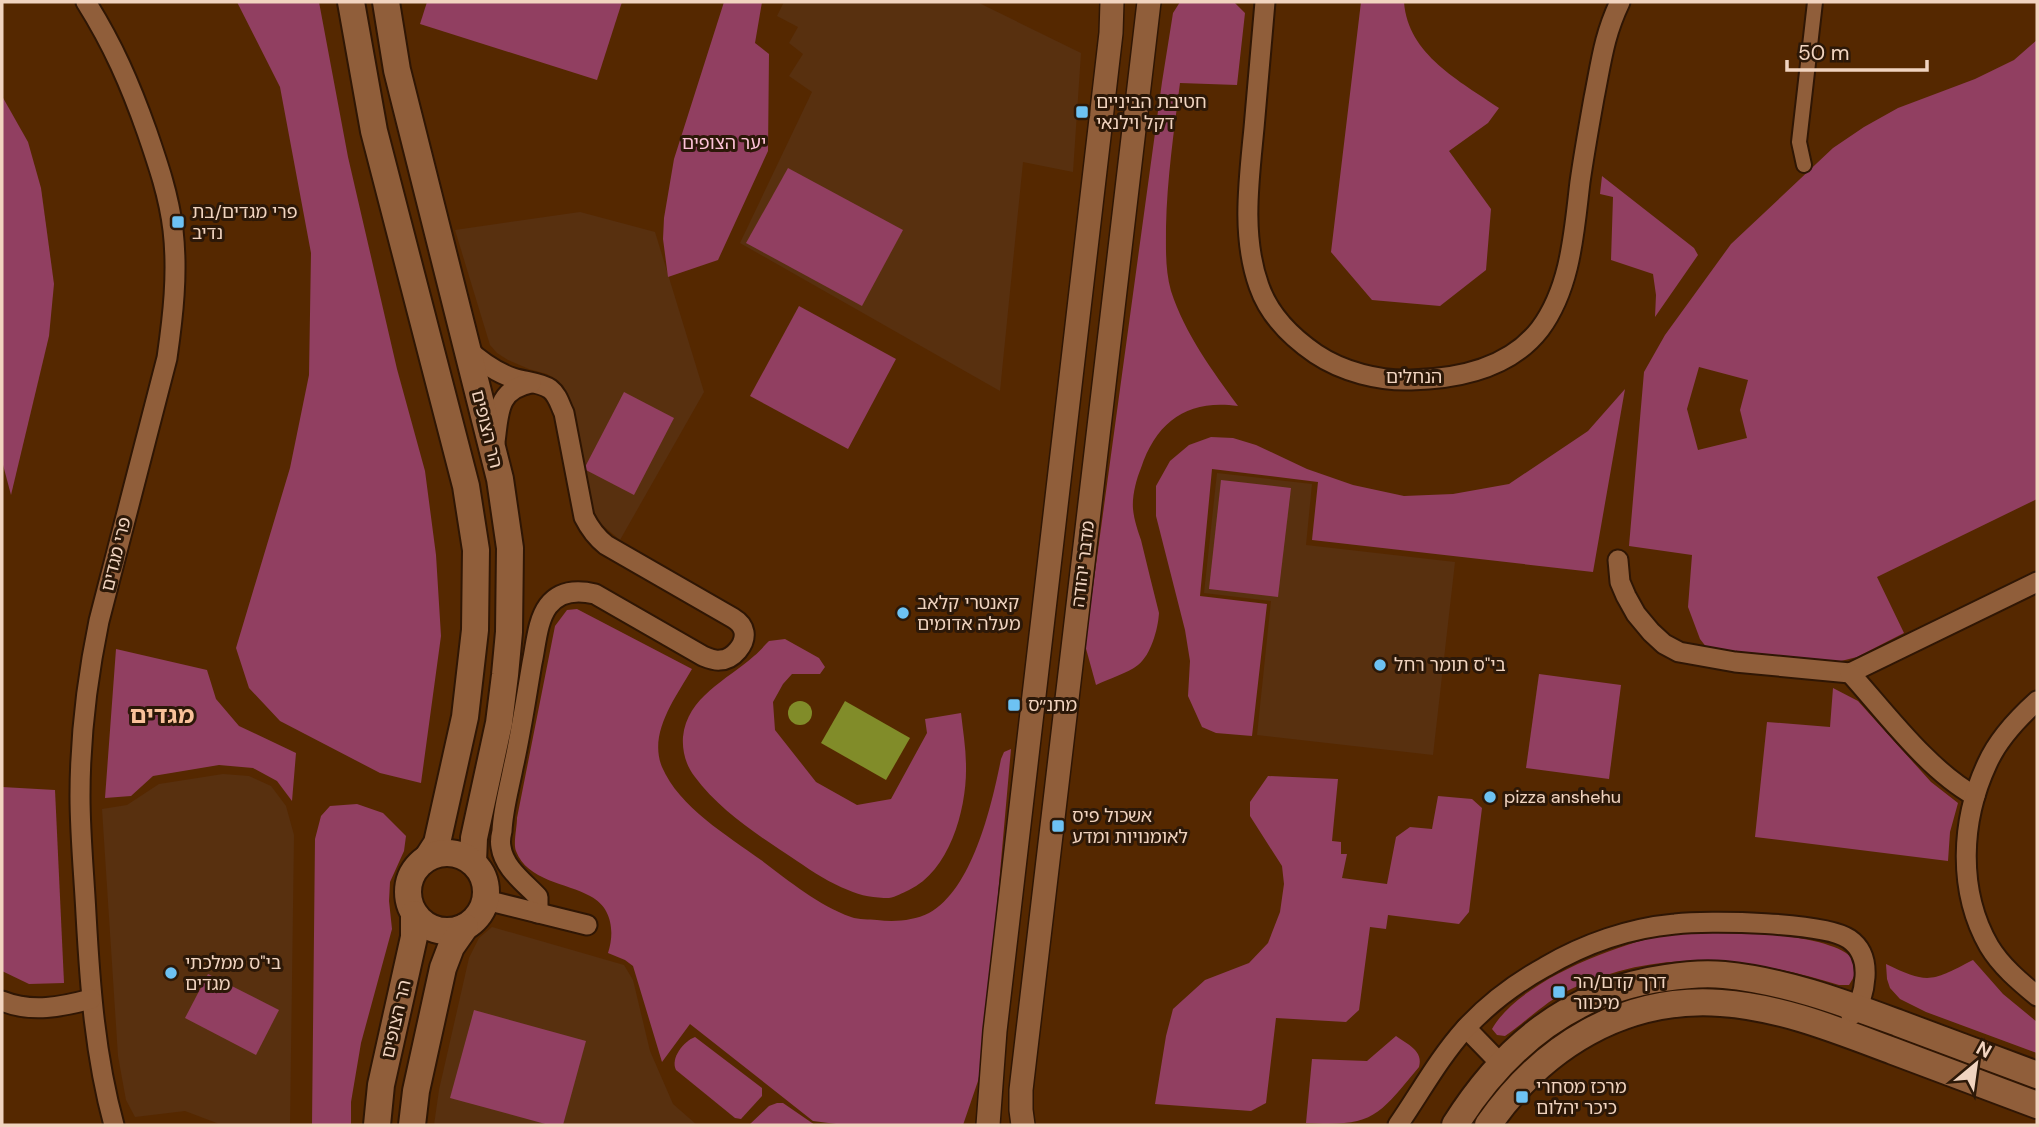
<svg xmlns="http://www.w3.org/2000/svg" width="2039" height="1127" font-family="'DM Sans','Noto Sans Hebrew',sans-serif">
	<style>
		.built { fill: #58300f }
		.green { fill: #913f61; fill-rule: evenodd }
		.water { fill: #818c29 }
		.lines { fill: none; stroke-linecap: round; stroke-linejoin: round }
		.pedestrian-casing { stroke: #2f1604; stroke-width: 18 }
		.minor-casing { stroke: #2f1604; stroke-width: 23 }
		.tertiary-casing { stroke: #2f1604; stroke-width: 26 }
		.secondary-casing { stroke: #2f1604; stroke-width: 30 }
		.pedestrian { stroke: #905e3a; stroke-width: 14 }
		.minor { stroke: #905e3a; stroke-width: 19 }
		.tertiary { stroke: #905e3a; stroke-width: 23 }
		.secondary { stroke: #905e3a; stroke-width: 26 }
		.poi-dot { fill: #6dc2f3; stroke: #2c1808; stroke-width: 2.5 }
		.labels { text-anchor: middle; stroke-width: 6; stroke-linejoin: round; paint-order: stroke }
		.poi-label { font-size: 18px; fill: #f1d4c0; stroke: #2c1808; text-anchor: start }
		.park-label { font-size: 18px; fill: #fdc2d7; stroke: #2c1808 }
		.street-label { font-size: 18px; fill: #f1d4c0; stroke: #2c1808 }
		.district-label { font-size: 24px; font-weight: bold; fill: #f9c19a; stroke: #2c1808 }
	</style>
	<rect width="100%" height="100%" fill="#552800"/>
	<g class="built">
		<path d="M784,2H977L1081,53L1073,172L1023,162L1000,391L740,243L812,92L789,76L803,54L789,43L798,27L777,16Z"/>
		<path d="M580,212L655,232L704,392L620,540L601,524L588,501L559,381L547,374L529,369L508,360L497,353L490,345L455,230Z"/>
		<path d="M1217,473L1312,484L1306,545L1455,562L1433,755L1257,735L1271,601L1204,593Z"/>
		<path d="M223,774L249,776L271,786L286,806L294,835L290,1125H222L185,1111L135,1117L126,1100L118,1056L102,809L127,805L159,784Z"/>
		<path d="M492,927L624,965L633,980L650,1051L673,1104L697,1125H434L439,1090L469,958L479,938Z"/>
	</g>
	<g class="green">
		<path d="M237,2H319L348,157L397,369L425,471L436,555L441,636L421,783L380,773L280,721L249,688L236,648L290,468L309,375L311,253L280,87Z"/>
		<path d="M427,2H622L597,80L420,24Z"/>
		<path d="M724,2H762L755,43L769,54L768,151L718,260L668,277L663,239L664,218L674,159Z"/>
		<path d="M1180,2H1234L1245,13L1237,85L1180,83C1174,131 1167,179 1166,227C1166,248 1165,270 1171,291C1185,334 1212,370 1238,406C1189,399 1157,420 1141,468C1136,480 1132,496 1133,509C1134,520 1138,531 1141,540C1147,565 1153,589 1159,613C1158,629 1151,655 1138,665C1128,673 1108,679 1096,685L1085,645L1162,82L1173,13Z"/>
		<path d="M1361,2H1404C1408,55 1460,81 1499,108L1488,123L1449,151L1491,209L1486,270L1440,306L1372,300L1331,252Z"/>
		<path d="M2037,40V499L1877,577L1904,633L1857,657L1833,663L1707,648L1700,639L1688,607L1692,555L1629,546L1644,372L1665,335L1731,244L1833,148L1864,127L1898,108L1975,79L2014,60ZM1699,367L1748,380L1740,410L1747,438L1698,450L1687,409Z"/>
		<path d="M2,96L28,142L41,188L54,284L49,336L11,495L2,461Z"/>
		<path d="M788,168L903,230L862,306L746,243Z"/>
		<path d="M1602,176L1694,248L1698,255L1655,317L1656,295L1653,274L1611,260L1613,197L1600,194Z"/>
		<path d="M799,306L896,359L848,449L750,396Z"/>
		<path d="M1625,389L1593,572L1312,540L1318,482L1212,469L1200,596L1267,604L1252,736L1216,733L1202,727L1188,696L1190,661L1185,630L1156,516V486L1170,461L1189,445L1211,437L1233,438L1256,445L1307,469L1353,485L1404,496L1453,494L1509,484L1588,431Z"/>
		<path d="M624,392L674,418L634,495L584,469Z"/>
		<path d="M1221,480L1291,488L1278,597L1209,589Z"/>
		<path d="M577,609L692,669C676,697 648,733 662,767C679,807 728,836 761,860C789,881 818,905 851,917C859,920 869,919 877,920C894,922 913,921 929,913C973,889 992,804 1001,759L1004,752L1011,749L984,1052L978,1081L963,1125H844L813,1121L690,1024L662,1062L633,966L625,960L608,953C615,932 612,907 590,896C567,883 527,881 516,851C513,843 517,828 517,818L555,626L567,610Z"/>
		<path d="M785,639L819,658L825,667L820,674H792L783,684L773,702L775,730L816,782L857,805L891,799L927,733L925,719L961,713C963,731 966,749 966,766C967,808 950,871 909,890C902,893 896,897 889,898C875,898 861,896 848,890C830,883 813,872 797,861C762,838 720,811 695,777C686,766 682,751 683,737C687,697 727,680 754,656C759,652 764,646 769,641Z"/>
		<path d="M116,649L207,670L216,699L239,726L296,753L292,801L277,781L253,768L219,765L153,776L131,796L105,798Z"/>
		<path d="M1539,674L1621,685L1609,779L1526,768Z"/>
		<path d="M1833,688L1858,701L1931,782L1958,803L1950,832L1948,861L1755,837L1767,722L1830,727Z"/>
		<path d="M1268,776L1338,779L1332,841L1341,842V854H1347L1342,878L1387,884L1396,837L1410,827L1432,829L1438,796L1472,799L1482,808L1469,912L1459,924L1388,915L1386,929L1370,927L1359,1010L1346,1022L1276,1018L1266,1103L1251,1111L1155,1104L1166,1036L1173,1009L1205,980L1249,963L1268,943L1280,912L1284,884L1282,866L1250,816V802Z"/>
		<path d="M2,787L55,790L64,983L29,984L2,971Z"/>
		<path d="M357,804L383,813L406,836L404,851L390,882L389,901L392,929L361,1043L351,1102V1125H312L315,839L321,816L330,806Z"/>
		<path d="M1718,930C1746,932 1838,936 1853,960C1859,969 1854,977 1849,985H1839C1749,957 1659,947 1571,989C1546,1001 1527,1021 1505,1036L1497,1035L1492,1029C1519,981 1617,944 1669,934C1685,930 1702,931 1718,930Z"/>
		<path d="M1973,960L2003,994L2037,1022V1053L1926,1012L1900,999L1890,988L1887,979L1886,964C1929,985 1932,981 1973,960Z"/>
		<path d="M208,974L279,1010L256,1055L185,1018Z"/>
		<path d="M474,1010L586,1041L563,1125H549L450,1098Z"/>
		<path d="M1396,1036C1407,1044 1424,1051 1419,1067C1378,1116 1374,1127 1306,1123L1312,1059L1367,1061Z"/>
		<path d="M695,1037L762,1088V1096L741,1119L735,1118L676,1070C670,1058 684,1041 695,1037Z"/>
		<path d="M777,1103H783L815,1125H821H749L769,1106Z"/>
	</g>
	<g class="water">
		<path d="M845,701L910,738L886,780L821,743Z"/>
		<circle cx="800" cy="713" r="12"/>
	</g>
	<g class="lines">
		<g class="pedestrian-casing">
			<path id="pedestrian" d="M1804,165L1799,142L1815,2"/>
		</g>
		<g class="minor-casing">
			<g id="minor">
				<path d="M86,2C113,45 130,84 147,132C158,164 169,196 173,230C178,273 173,316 167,358L99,621C87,679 80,738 80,796C80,835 84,875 86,914C90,986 95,1056 114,1125"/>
				<path d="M1265,2C1261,44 1258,86 1254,128C1249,180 1241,236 1259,286C1269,315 1291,337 1316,354C1343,372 1379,381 1411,380C1458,379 1510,368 1540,329C1571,287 1574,232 1580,182C1584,154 1589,126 1594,98C1601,63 1604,35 1620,2"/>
				<path d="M466,348C480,361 495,372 513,378C525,382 540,382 550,389C558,395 560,405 564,413L584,517C590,529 596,537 606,545L733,618C738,621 743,626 744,632C746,644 733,660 720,660C715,661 708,658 703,656L595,594C578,590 560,590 548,606C537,621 536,645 532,663C526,698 521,733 513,768C509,789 503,809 502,831C501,835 500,842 501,847C504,868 524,882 538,897V913"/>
				<path d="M495,442C499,412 497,390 531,383"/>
				<path d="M1618,560L1620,582L1626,596L1636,614L1651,632L1664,644L1679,652L1735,662L1850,673L2037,582"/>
				<path d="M1850,673C1886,713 1928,770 1975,796"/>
				<path d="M2037,701C2017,719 1998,739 1987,764C1961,820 1957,890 1989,946C2001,966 2019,981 2037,996"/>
				<path d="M486,900L587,925"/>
				<path d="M2,1001C32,1013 61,1007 91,999"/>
				<path d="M1466,1028L1501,1064"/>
				<path d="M1398,1125C1420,1093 1439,1058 1465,1029C1487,1005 1516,983 1545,967C1584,944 1630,928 1675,924C1708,920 1825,922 1849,939C1862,948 1866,962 1865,977C1864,991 1860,1006 1851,1016"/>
			</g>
		</g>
		<g class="tertiary-casing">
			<g id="tertiary">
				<path d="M988,1125L995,1031L1111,33L1112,2"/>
				<path d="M1023,1125L1021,1110V1090L1149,2"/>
			</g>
		</g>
		<g class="secondary-casing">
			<g id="secondary">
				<path d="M351,2L374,131L466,486L476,550L475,630L465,717L437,843L428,857"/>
				<path d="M386,2L397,70L500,479L510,548L509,632L505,675L499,723L474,838L473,862"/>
				<circle cx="447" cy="892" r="39"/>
				<path d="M377,1125L381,1085L414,937V914"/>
				<path d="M412,1125L416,1091L443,968L451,947L465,927"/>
				<path d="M1455,1125C1504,1047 1572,991 1665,978C1684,975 1705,973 1724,975C1785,981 1841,1002 1898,1023C1944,1040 1991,1058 2037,1075"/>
				<path d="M1488,1125C1542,1047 1623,996 1721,1003C1781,1007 1837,1030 1893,1051C1941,1069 1989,1087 2037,1105"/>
			</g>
		</g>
		<use href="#pedestrian" class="pedestrian"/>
		<use href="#minor" class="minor"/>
		<use href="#tertiary" class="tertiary"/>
		<use href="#secondary" class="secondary"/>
	</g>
	<g class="poi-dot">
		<rect x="1075" y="105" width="14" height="14" rx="3.5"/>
		<rect x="171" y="215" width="14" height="14" rx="3.5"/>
		<circle cx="903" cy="613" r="7"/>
		<circle cx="1380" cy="665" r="7"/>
		<rect x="1007" y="698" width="14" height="14" rx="3.5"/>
		<circle cx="1490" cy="797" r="7"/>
		<rect x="1051" y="819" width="14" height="14" rx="3.5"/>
		<circle cx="171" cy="973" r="7"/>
		<rect x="1552" y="985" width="14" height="14" rx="3.5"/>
		<rect x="1515" y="1090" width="14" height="14" rx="3.5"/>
	</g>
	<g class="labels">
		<g class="poi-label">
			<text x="1096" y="108">חטיבת הביניים<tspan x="1096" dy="21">דקל וילנאי</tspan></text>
			<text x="192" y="218">פרי מגדים/בת<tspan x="192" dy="21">נדיב</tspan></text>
			<text x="917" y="609">קאנטרי קלאב<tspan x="917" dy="21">מעלה אדומים</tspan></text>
			<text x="1394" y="671">בי"ס תומר רחל</text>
			<text x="1028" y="711">מתנ״ס</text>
			<text x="1504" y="803">pizza anshehu</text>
			<text x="1072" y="822">אשכול פיס<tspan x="1072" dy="21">לאומנויות ומדע</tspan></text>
			<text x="185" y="969">בי"ס ממלכתי<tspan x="185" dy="21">מגדים</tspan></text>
			<text x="1573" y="988">דרך קדם/הר<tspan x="1573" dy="21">מיכוור</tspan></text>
			<text x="1536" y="1093">מרכז מסחרי<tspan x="1536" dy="21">כיכר יהלום</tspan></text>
		</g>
		<g class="park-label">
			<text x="724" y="149">יער הצופים</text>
		</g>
		<g class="street-label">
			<text x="1414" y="383">הנחלים</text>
			<text transform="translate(487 429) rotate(76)" y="6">הר הצופים</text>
			<text transform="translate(116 554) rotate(-76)" y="6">פרי מגדים</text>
			<text transform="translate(1083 564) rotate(-83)" y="6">מדבר יהודה</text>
			<text transform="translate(396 1019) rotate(-77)" y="6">הר הצופים</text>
		</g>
		<g class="district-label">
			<text x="162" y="723">מגדים</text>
		</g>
	</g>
	<rect width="2039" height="1127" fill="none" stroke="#f1d4c0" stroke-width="7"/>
	<g transform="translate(1976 1064) rotate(29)" stroke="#2c1808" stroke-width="5" paint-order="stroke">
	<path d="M0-5L12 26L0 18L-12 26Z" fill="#f1d4c0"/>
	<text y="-10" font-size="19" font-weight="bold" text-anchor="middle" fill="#f1d4c0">N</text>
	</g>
	<path d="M1787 60v10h140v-10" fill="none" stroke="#f1d4c0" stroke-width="3.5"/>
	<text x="1798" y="60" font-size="21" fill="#f1d4c0" stroke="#2c1808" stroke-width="5" paint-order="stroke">50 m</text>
</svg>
